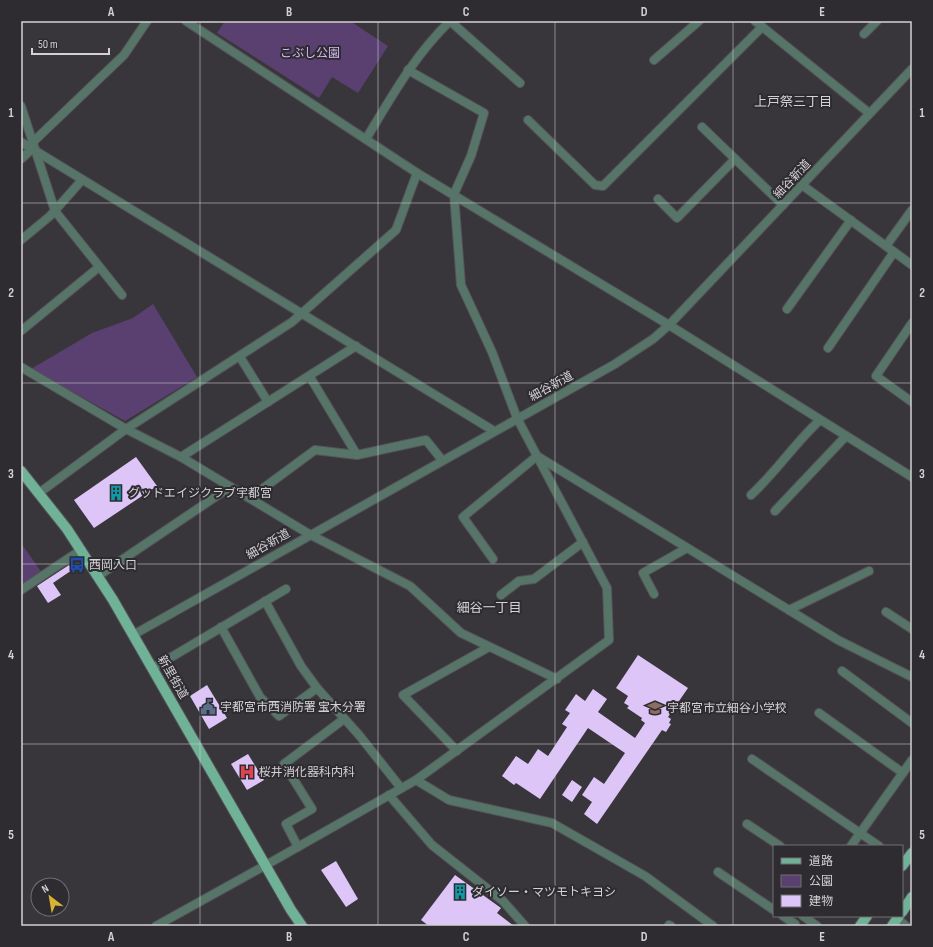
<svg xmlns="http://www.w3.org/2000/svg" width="933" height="947" font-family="'Sofia Sans Condensed','Noto Sans JP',sans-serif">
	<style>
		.green { fill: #594071 }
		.building { fill: #dec5f8 }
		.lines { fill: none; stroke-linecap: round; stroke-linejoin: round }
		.minor-casing { stroke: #545257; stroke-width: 10 }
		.tertiary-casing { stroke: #545257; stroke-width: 10 }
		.primary-casing { stroke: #545257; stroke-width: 12 }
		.minor { stroke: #567568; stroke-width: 8 }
		.tertiary { stroke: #567568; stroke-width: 8 }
		.primary { stroke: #70b297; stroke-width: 10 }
		.grid { fill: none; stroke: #d3d1d4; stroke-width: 1; stroke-opacity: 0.55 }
		.labels { text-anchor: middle; stroke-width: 4; stroke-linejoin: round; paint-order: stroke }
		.park-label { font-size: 12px; fill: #d7b6f9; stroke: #2e2c31 }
		.street-label { font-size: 12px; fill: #d3d1d4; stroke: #2e2c31 }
		.poi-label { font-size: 12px; fill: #d3d1d4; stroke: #2e2c31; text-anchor: start }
		.neighbourhood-label { font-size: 13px; fill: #d3d1d4; stroke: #2e2c31 }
		.neatline { fill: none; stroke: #d3d1d4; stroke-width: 1.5 }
		.grid-label { font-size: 13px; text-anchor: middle; font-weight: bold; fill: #d3d1d4 }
	</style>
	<rect width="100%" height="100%" fill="#38363b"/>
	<g class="green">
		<path d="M225,21H350L388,46L358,93L332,77L319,98L217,33Z"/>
		<path d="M153,304L197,377L125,421L31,369L92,333L133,318Z"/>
		<path d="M21,543L42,573L21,586Z"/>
	</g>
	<g class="building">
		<path d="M136,457L157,486L94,528L74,500Z"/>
		<path d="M69,565L72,570L53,583L61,595L48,603L37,586Z"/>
		<path d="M638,655L688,688L668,717L671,719L669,723L671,724L666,732L662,730L597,824L584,814L592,802L582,795L594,777L604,784L625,753L588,728L540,799L516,783L514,785L502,776L516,756L528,764L538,749L548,756L567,727L562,724L570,713L565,710L576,694L585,701L593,689L607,699L598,712L635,738L645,723L641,720L642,718L627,708L629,706L624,703L628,696L616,688Z"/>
		<path d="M207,685L227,718L209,729L190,696Z"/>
		<path d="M248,754L264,780L247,790L231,764Z"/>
		<path d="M572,780L582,787L572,802L562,795Z"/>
		<path d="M336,861L358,899L346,907L321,870Z"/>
		<path d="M455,875L501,908L497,913L514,926H429L421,920Z"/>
	</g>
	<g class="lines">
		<g class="minor-casing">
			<g id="minor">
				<path d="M450,21L520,83"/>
				<path d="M755,21L869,113"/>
				<path d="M864,34L877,21"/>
				<path d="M654,60L699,21"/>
				<path d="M408,70L484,113L471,156L454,194L461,285L492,352L517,418L537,456L838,640L912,677"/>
				<path d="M21,106L55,211L122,295"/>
				<path d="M528,120L595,185L603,186L762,27"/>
				<path d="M702,127L783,205"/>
				<path d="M366,139C392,96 414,56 450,21"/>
				<path d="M21,142L494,431"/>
				<path d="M33,142L124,55L147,21"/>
				<path d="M21,159L32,149"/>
				<path d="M802,185L912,265"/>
				<path d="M658,199L677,218L735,159"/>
				<path d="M21,240L50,216L82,180"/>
				<path d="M886,246L912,210"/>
				<path d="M787,309L851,220"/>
				<path d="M912,323L876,376L912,402"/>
				<path d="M21,331L99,267"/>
				<path d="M828,348L894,252"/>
				<path d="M240,357L268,402"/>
				<path d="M21,367L126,429L181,457L309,534L410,586L461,633L557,679"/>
				<path d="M310,377L357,455L426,440L442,460"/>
				<path d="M181,457L356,346"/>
				<path d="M39,493L126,429L292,322L396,230L417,173L669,325L912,477"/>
				<path d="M751,495C776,472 795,443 820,420"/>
				<path d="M250,498L315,450L357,455"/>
				<path d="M775,511L846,436"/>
				<path d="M98,576L230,487"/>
				<path d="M21,590L81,550"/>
				<path d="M654,594L643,573L687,548"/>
				<path d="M501,595L519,581L534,579L583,542"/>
				<path d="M265,601L301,666L317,688L359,735L401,788"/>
				<path d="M789,610L869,571"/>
				<path d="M886,612L912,629"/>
				<path d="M221,627L260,697L279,716L317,688"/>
				<path d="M153,668L286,589"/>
				<path d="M842,671L912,723"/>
				<path d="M819,713L903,773"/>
				<path d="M457,751L403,695L489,647"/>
				<path d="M752,759L879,846"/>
				<path d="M416,780L449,800L552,823L645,876L713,926"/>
				<path d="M389,795L432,845L503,901L525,926"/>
				<path d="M747,824L780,846"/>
				<path d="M851,846L912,760"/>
				<path d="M298,847L286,824L312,809L284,764L344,719"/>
				<path d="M266,865L416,780L609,640L607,588L537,456L463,517L493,559"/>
				<path d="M718,872L774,910"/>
				<path d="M783,916L795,924"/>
				<path d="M803,916L817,926"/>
				<path d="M897,919L906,926"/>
				<path d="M669,925L671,926"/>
			</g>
		</g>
		<g class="tertiary-casing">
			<g id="tertiary">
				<path d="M186,21L417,173"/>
				<path d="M133,635L615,364L653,339L669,325L912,69"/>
				<path d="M156,926L266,865"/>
			</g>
		</g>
		<g class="primary-casing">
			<g id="primary">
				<path d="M21,471L67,529L113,600L291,910L302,926"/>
				<path d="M902,866L912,853"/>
				<path d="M902,912L912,897"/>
				<path d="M860,926L867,916"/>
				<path d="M892,926L899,916"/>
			</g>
		</g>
		<use href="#minor" class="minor"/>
		<use href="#tertiary" class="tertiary"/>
		<use href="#primary" class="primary"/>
	</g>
	<path class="grid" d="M200,21V926M378,21V926M555,21V926M733,21V926M21,203H912M21,383H912M21,564H912M21,744H912"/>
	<defs>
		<g id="building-bare" transform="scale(1.2)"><path d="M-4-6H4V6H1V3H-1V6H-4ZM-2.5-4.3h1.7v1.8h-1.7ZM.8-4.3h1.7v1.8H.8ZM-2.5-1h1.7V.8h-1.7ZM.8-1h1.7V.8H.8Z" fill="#0f9aa8" stroke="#2e2c31" stroke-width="2.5" paint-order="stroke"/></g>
		<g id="bus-bare" transform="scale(1.2)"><path d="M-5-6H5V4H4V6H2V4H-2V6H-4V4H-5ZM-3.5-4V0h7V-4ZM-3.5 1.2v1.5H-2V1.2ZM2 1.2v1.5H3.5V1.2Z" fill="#1a4fb4" stroke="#2e2c31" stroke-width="2.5" paint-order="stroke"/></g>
		<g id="civic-bare" transform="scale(1.2)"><path d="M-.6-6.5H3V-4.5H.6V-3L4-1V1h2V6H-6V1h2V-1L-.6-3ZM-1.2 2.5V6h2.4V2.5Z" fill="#5c6f8a" stroke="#2e2c31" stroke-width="2.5" paint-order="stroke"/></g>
		<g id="school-bare" transform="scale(1.2)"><path d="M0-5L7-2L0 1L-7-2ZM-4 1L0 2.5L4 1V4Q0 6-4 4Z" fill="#8d6e63" stroke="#2e2c31" stroke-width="2.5" paint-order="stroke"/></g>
		<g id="hospital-bare" transform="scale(1.2)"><path d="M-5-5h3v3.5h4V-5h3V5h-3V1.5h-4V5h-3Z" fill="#e0444e" stroke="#2e2c31" stroke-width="2.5" paint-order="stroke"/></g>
	</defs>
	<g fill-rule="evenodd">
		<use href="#building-bare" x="116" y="493"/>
		<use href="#bus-bare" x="77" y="565"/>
		<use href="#civic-bare" x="208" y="707"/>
		<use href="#school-bare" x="655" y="708"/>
		<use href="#hospital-bare" x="247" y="772"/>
		<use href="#building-bare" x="460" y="892"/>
	</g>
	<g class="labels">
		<g class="park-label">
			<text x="310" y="57">こぶし公園</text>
		</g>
		<g class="street-label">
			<text transform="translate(792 179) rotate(-47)" y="4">細谷新道</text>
			<text transform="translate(551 386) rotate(-29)" y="4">細谷新道</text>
			<text transform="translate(268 544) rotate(-30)" y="4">細谷新道</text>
			<text transform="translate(173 677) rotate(60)" y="4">新里街道</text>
		</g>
		<g class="poi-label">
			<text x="128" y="497">グッドエイジクラブ宇都宮</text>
			<text x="89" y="569">西岡入口</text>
			<text x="220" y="711">宇都宮市西消防署 宝木分署</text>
			<text x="667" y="712">宇都宮市立細谷小学校</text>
			<text x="259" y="776">桜井消化器科内科</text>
			<text x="472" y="896">ダイソー・マツモトキヨシ</text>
		</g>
		<g class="neighbourhood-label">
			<text x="793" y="106">上戸祭三丁目</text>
			<text x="489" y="612">細谷一丁目</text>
		</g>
	</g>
	<rect width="933" height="947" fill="none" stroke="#2e2c31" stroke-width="44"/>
	<rect x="773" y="845" width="130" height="72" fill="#2e2c31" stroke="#706e72"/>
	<rect x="781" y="858" width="20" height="6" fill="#70b297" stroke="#706e72"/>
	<text x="809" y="865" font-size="12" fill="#d3d1d4">道路</text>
	<rect x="781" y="875" width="20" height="12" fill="#594071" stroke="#706e72"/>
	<text x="809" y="885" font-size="12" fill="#d3d1d4">公園</text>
	<rect x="781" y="895" width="20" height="12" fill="#dec5f8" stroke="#706e72"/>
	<text x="809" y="905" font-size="12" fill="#d3d1d4">建物</text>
	<g transform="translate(50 897) rotate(329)"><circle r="19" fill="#2e2c31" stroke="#706e72"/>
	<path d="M0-3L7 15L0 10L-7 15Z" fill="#d9b334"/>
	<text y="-6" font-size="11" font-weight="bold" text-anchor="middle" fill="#d3d1d4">N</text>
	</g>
	<path d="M32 48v6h77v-6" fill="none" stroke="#d3d1d4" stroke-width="2"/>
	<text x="38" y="48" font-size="12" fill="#d3d1d4" stroke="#2e2c31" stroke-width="3" paint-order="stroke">50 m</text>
	<rect x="22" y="22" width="889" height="903" class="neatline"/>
	<g class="grid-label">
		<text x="111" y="16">A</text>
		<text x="289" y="16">B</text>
		<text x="466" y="16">C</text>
		<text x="644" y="16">D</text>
		<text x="822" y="16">E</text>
		<text x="11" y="117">1</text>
		<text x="922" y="117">1</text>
		<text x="11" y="297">2</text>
		<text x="922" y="297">2</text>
		<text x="11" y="478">3</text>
		<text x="922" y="478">3</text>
		<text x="11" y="659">4</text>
		<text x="922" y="659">4</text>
		<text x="11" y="839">5</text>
		<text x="922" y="839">5</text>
		<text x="111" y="941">A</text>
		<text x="289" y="941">B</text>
		<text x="466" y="941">C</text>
		<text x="644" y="941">D</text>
		<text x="822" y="941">E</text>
	</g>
</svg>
